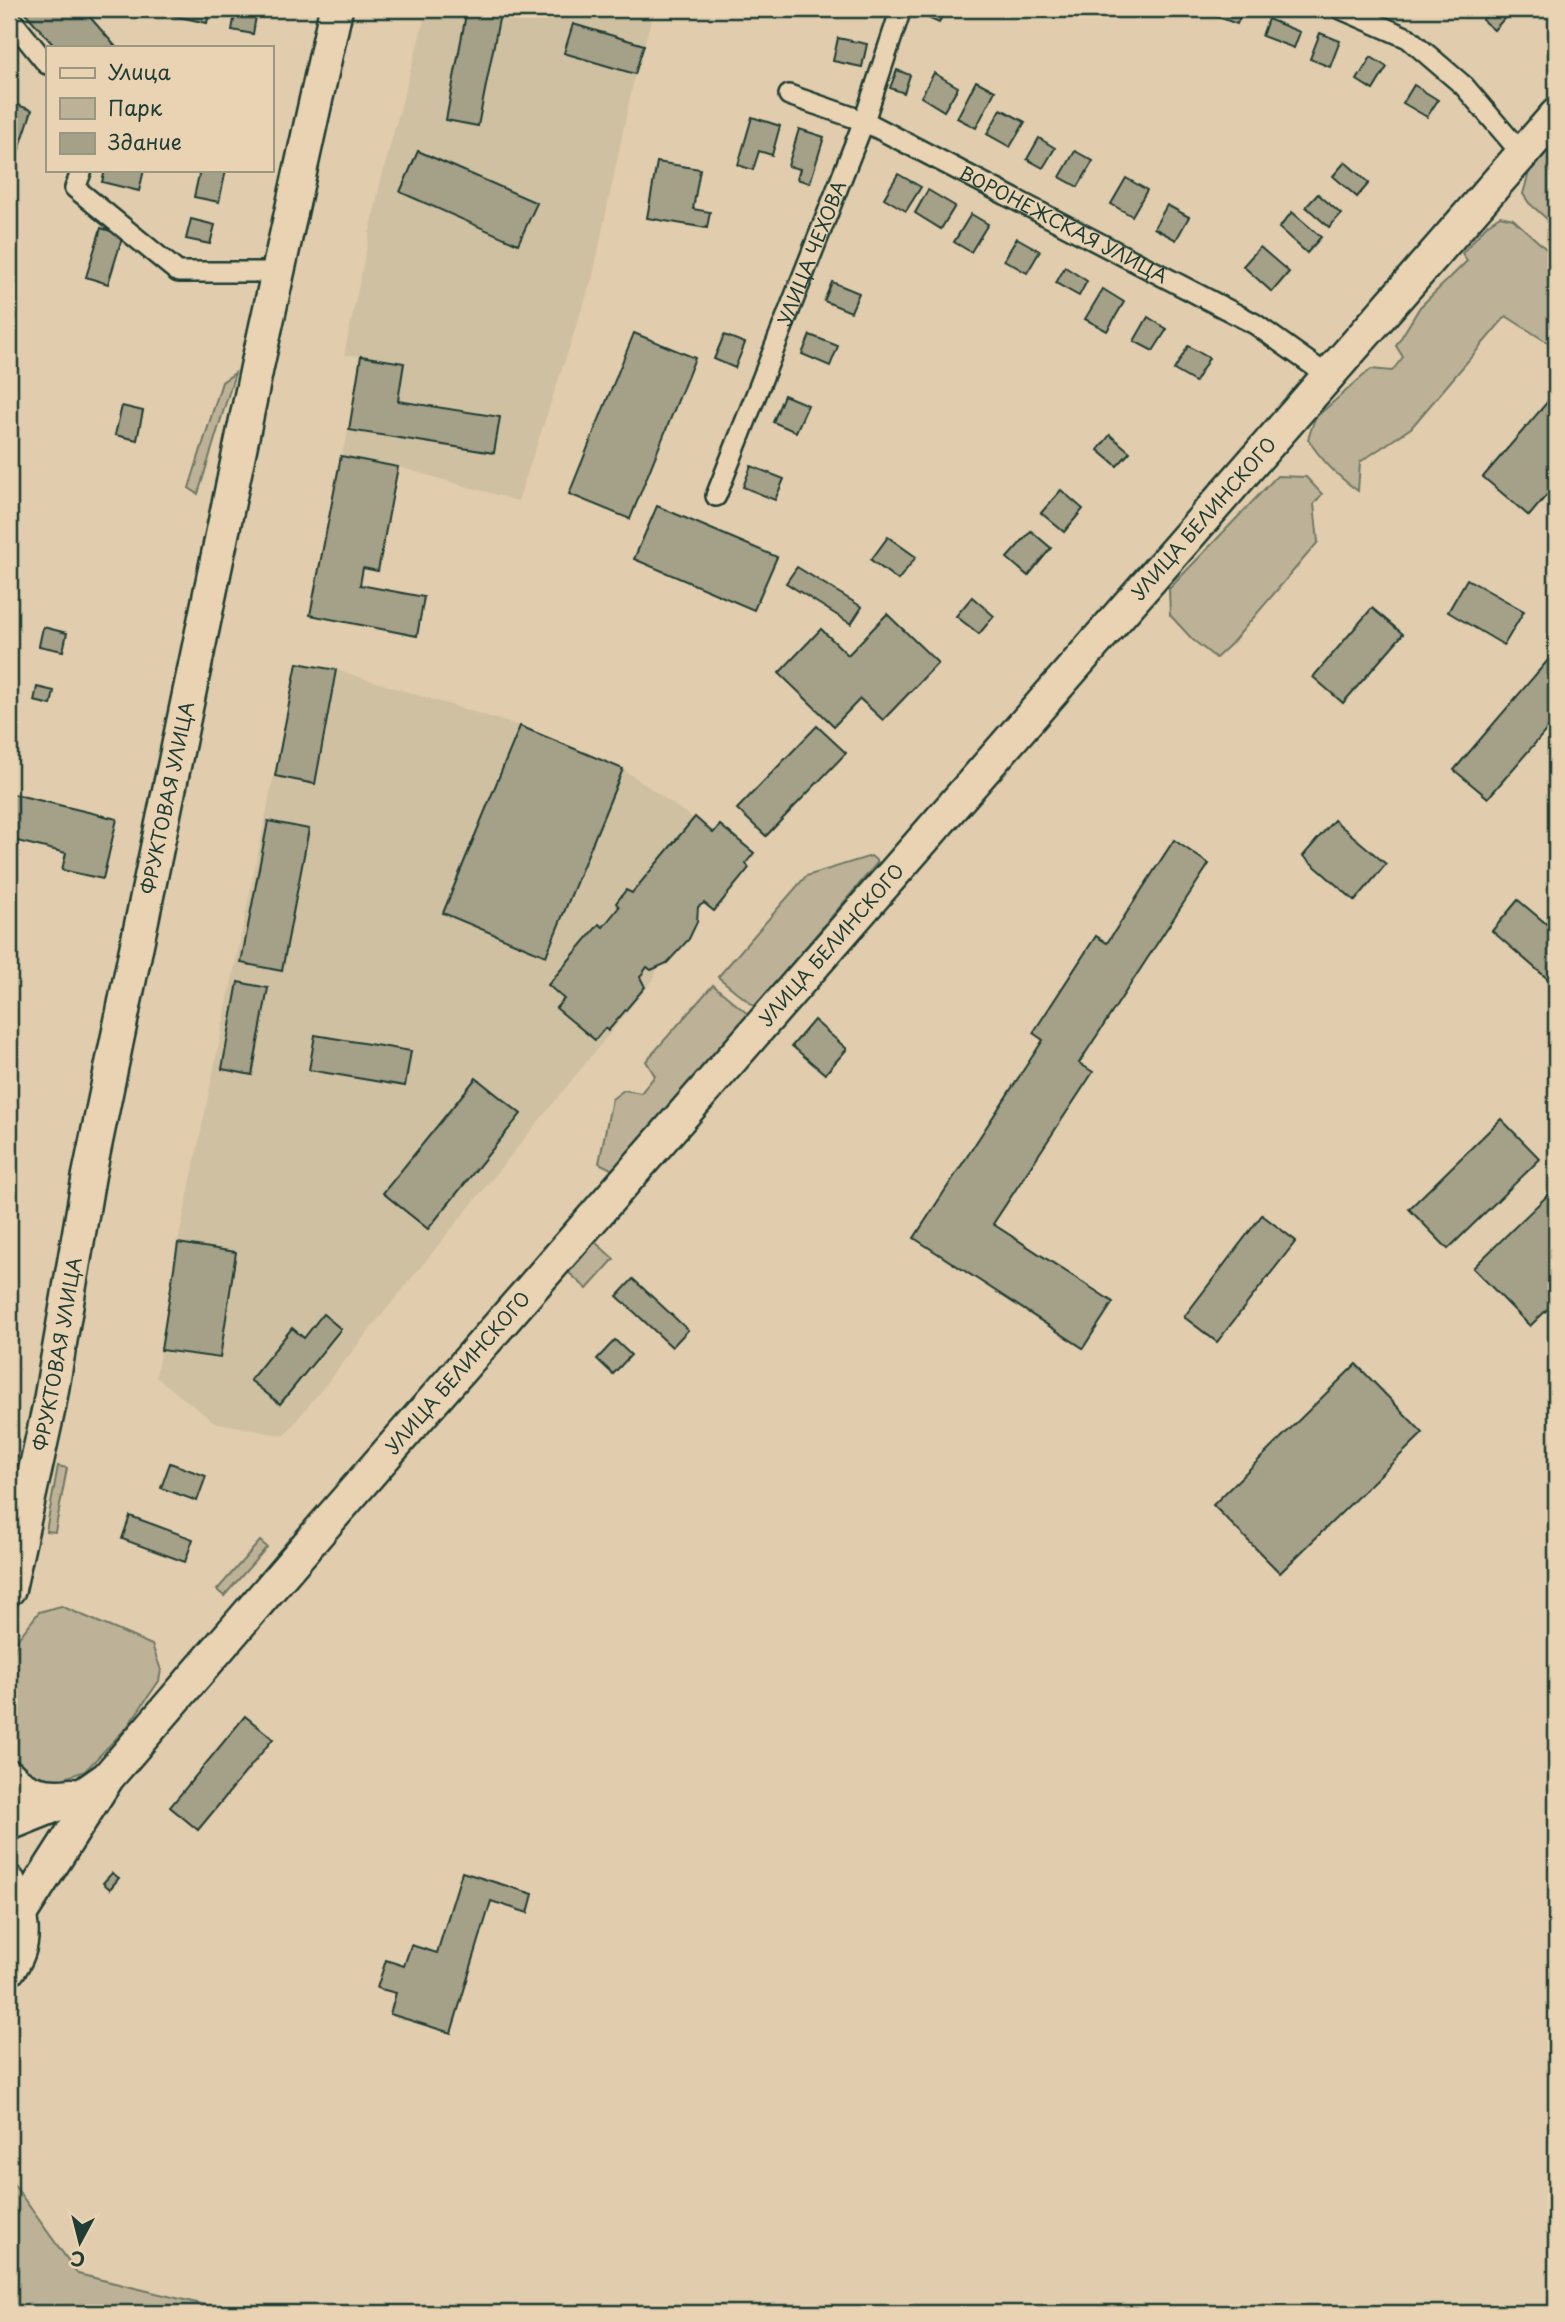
<svg xmlns="http://www.w3.org/2000/svg" width="1565" height="2322" font-family="'Playpen Sans',sans-serif">
	<style>
		.built { fill: #cfc0a2 }
		.green { fill: #bdb297; stroke: #6e7866; stroke-width: 2 }
		.building { fill: #a5a088; stroke: #1f3d34; stroke-width: 2 }
		.lines { fill: none; stroke-linecap: round; stroke-linejoin: round }
		.street-casing { stroke: #1f3d34; stroke-width: 24 }
		.primary-casing { stroke: #1f3d34; stroke-width: 37 }
		.street { stroke: #e9d3b2; stroke-width: 19 }
		.primary { stroke: #e9d3b2; stroke-width: 32 }
		.labels { text-anchor: middle; stroke-width: 7; stroke-linejoin: round; paint-order: stroke }
		.street-label { font-size: 19px; fill: #1f3d34; stroke: #e9d3b2 }
	</style>
	<rect width="100%" height="100%" fill="#e1cdad"/>
	<filter id="ink" filterUnits="userSpaceOnUse"><feTurbulence type="fractalNoise" baseFrequency=".0143" numOctaves="2"/><feDisplacementMap in="SourceGraphic" scale="14" xChannelSelector="R" yChannelSelector="G"/><feConvolveMatrix kernelMatrix="1 2 1 2 8 2 1 2 1" color-interpolation-filters="sRGB"/></filter>
	<g filter="url(#ink)">
		<g class="built">
			<path d="M427,9H655L635,74L593,276L518,501L398,467L341,456L349,430L361,356L344,355L380,184Z"/>
			<path d="M297,663L336,670L520,726L623,769L714,833L653,980L284,1436L214,1422L156,1377L178,1243Z"/>
		</g>
		<g class="green">
			<path d="M1556,142V227L1529,203L1523,194L1529,172Z"/>
			<path d="M1500,216L1513,219L1556,258V348L1506,316L1411,428L1360,462L1358,491C1337,476 1321,460 1308,439L1315,418L1371,369L1392,371L1403,357L1396,346L1420,307L1467,261L1462,253L1488,224Z"/>
			<path d="M235,373L198,494L189,488L222,382Z"/>
			<path d="M1277,476L1306,477L1322,494L1314,504L1318,542L1231,644L1216,658L1193,640L1170,615L1169,589Z"/>
			<path d="M871,856L878,862L755,1007L718,977L806,876Z"/>
			<path d="M713,985L749,1015L613,1170L599,1163L612,1099L624,1090L641,1093L655,1076L646,1061Z"/>
			<path d="M594,1241L614,1259L587,1289L567,1271Z"/>
			<path d="M58,1466L67,1468L55,1532L46,1531Z"/>
			<path d="M260,1541L267,1547L224,1596L217,1590Z"/>
			<path d="M61,1606L152,1645L161,1670L159,1681L127,1727L85,1771L59,1780L36,1777L19,1766L9,1752V1696L13,1656L18,1639L39,1612Z"/>
			<path d="M9,2178L78,2274L217,2308L223,2313H9Z"/>
		</g>
		<g class="building">
			<path d="M25,9H83L116,47H55L23,10Z"/>
			<path d="M171,9H210L207,23L170,15Z"/>
			<path d="M236,9L257,10L253,34L232,30Z"/>
			<path d="M467,9H501L478,126L446,120Z"/>
			<path d="M919,9H945L939,23L917,13Z"/>
			<path d="M1207,9H1243L1237,24L1205,12Z"/>
			<path d="M1492,9L1512,10L1494,30L1482,20Z"/>
			<path d="M1268,19L1300,32L1294,48L1262,36Z"/>
			<path d="M573,24L644,45L635,74L564,53Z"/>
			<path d="M1320,33L1340,41L1330,67L1310,59Z"/>
			<path d="M838,38L867,44L862,67L833,61Z"/>
			<path d="M1371,57L1387,67L1373,90L1357,80Z"/>
			<path d="M897,70L910,75L904,93L890,88Z"/>
			<path d="M934,73L958,87L944,111L921,97Z"/>
			<path d="M976,81L995,91L976,128L957,118Z"/>
			<path d="M1414,85L1438,100L1427,117L1403,103Z"/>
			<path d="M9,102L32,110L15,162L9,160Z"/>
			<path d="M1001,109L1025,122L1010,147L987,134Z"/>
			<path d="M752,117L780,126L772,155L759,151L753,170L738,165Z"/>
			<path d="M799,129L824,137L810,183L797,179L800,169L788,166Z"/>
			<path d="M1039,138L1055,148L1043,168L1027,159Z"/>
			<path d="M418,151L537,203L518,244L400,192Z"/>
			<path d="M1075,151L1093,161L1078,187L1060,177Z"/>
			<path d="M657,162L700,169L693,209L710,212L707,228L647,218Z"/>
			<path d="M1345,162L1369,183L1357,197L1333,176Z"/>
			<path d="M105,170H144L139,191L102,182Z"/>
			<path d="M200,170H226L219,202L194,197Z"/>
			<path d="M898,174L921,187L906,211L884,198Z"/>
			<path d="M1126,178L1147,190L1132,216L1111,204Z"/>
			<path d="M928,190L955,206L941,229L915,213Z"/>
			<path d="M1318,194L1341,214L1329,227L1306,207Z"/>
			<path d="M1167,205L1189,217L1176,240L1154,228Z"/>
			<path d="M1292,212L1321,237L1307,253L1279,228Z"/>
			<path d="M971,214L988,224L971,252L954,242Z"/>
			<path d="M191,219L215,225L210,244L186,239Z"/>
			<path d="M101,228L123,235L108,284L86,277Z"/>
			<path d="M1017,238L1040,251L1027,273L1004,260Z"/>
			<path d="M1260,247L1289,272L1272,292L1243,266Z"/>
			<path d="M1065,267L1087,281L1079,296L1056,283Z"/>
			<path d="M832,282L859,293L851,312L824,301Z"/>
			<path d="M1103,289L1124,302L1107,331L1085,319Z"/>
			<path d="M1148,317L1167,329L1153,351L1134,341Z"/>
			<path d="M634,333L695,358L630,519L569,494Z"/>
			<path d="M724,335L745,343L735,368L714,359Z"/>
			<path d="M810,335L838,346L830,366L802,354Z"/>
			<path d="M1188,346L1209,358L1195,382L1174,370Z"/>
			<path d="M361,356L404,363L398,401L500,417L494,453L349,430Z"/>
			<path d="M1556,392V484L1529,516L1483,477Z"/>
			<path d="M784,395L808,405L796,432L773,422Z"/>
			<path d="M122,406L143,411L137,440L115,435Z"/>
			<path d="M1110,435L1130,452L1117,466L1098,450Z"/>
			<path d="M341,456L398,467L378,571L363,568L360,585L424,597L417,636L310,615Z"/>
			<path d="M751,466L784,479L775,500L743,487Z"/>
			<path d="M1061,490L1083,509L1064,532L1041,513Z"/>
			<path d="M657,506L777,557L754,610L634,559Z"/>
			<path d="M1031,531L1051,548L1028,576L1007,558Z"/>
			<path d="M888,537L916,557L898,580L871,560Z"/>
			<path d="M797,567L862,607L851,624L786,583Z"/>
			<path d="M1467,579L1524,611L1504,645L1448,612Z"/>
			<path d="M972,597L994,616L979,634L956,616Z"/>
			<path d="M1372,608L1403,634L1343,703L1313,677Z"/>
			<path d="M887,614L938,663L883,720L860,699L834,726L779,673L821,629L848,655Z"/>
			<path d="M43,627L67,633L63,651L39,646Z"/>
			<path d="M1555,652L1556,719L1488,798L1454,770Z"/>
			<path d="M297,663L336,670L315,784L275,776Z"/>
			<path d="M37,687L54,691L51,705L34,701Z"/>
			<path d="M520,726L623,769L546,956L443,913Z"/>
			<path d="M817,726L846,753L766,836L737,809Z"/>
			<path d="M9,793L117,819L103,879L62,870L66,853L9,839Z"/>
			<path d="M695,817L713,833L720,825L754,853L746,863L749,868L714,911L704,903L698,907L697,922L689,939L667,963L651,970L647,967L640,977L645,987L608,1031L605,1028L595,1040L556,1008L564,999L548,985L599,924L603,927L619,907L616,903L626,890L632,893Z"/>
			<path d="M1334,820L1386,864L1355,901L1303,856Z"/>
			<path d="M268,821L309,829L282,971L241,963Z"/>
			<path d="M1174,840L1209,864L1079,1063L1093,1072L993,1224L1113,1302L1083,1348L914,1238L1043,1040L1033,1033L1096,936L1107,943Z"/>
			<path d="M1518,900L1556,932V986L1492,931Z"/>
			<path d="M238,982L268,988L252,1075L222,1069Z"/>
			<path d="M814,1020L847,1049L825,1074L792,1046Z"/>
			<path d="M315,1035L411,1051L405,1086L309,1070Z"/>
			<path d="M476,1078L521,1114L428,1229L383,1193Z"/>
			<path d="M1501,1119L1540,1159L1448,1249L1409,1209Z"/>
			<path d="M1556,1187V1301L1530,1326L1473,1268Z"/>
			<path d="M1262,1215L1296,1241L1217,1342L1184,1317Z"/>
			<path d="M178,1243L236,1252L220,1358L161,1350Z"/>
			<path d="M633,1279L688,1330L672,1347L617,1296Z"/>
			<path d="M323,1314L341,1329L280,1404L250,1380L292,1328L304,1338Z"/>
			<path d="M615,1340L631,1355L613,1374L597,1359Z"/>
			<path d="M1356,1364L1423,1433L1280,1573L1213,1505Z"/>
			<path d="M170,1463L206,1476L197,1501L161,1488Z"/>
			<path d="M130,1516L193,1539L185,1562L122,1539Z"/>
			<path d="M245,1716L273,1739L198,1830L170,1807Z"/>
			<path d="M462,1872L533,1894L528,1913L491,1901L451,2033L390,2014L396,1993L377,1988L386,1960L404,1966L411,1945L437,1953Z"/>
			<path d="M112,1873L119,1878L110,1889L103,1883Z"/>
		</g>
		<g class="lines">
			<g class="street-casing">
				<g id="street">
					<path d="M1341,9L1408,38L1464,86L1522,154"/>
					<path d="M9,17L47,64"/>
					<path id="s1" d="M789,95L864,121L1255,324L1328,376"/>
					<path d="M82,170L75,188L178,272H278"/>
					<path id="s2" d="M716,496L864,121L901,9"/>
				</g>
			</g>
			<g class="primary-casing">
				<g id="primary">
					<path id="s3" d="M9,1589L49,1407L89,1175L257,367L336,9"/>
					<path d="M9,1776C27,1795 47,1798 72,1795"/>
					<path d="M9,1824L84,1794L104,1780"/>
					<path d="M9,1882C20,1912 31,1941 9,1969"/>
					<path id="s4" d="M21,1913L108,1777L323,1527L1556,115"/>
				</g>
			</g>
			<use href="#street" class="street"/>
			<use href="#primary" class="primary"/>
		</g>
	</g>
	<g class="labels">
		<g class="street-label">
			<text dy="7" stroke="none"><textPath href="#s1" startOffset="304">ВОРОНЕЖСКАЯ УЛИЦА</textPath></text>
			<text dy="7" stroke="none"><textPath href="#s2" startOffset="261">УЛИЦА ЧЕХОВА</textPath></text>
			<text dy="7" stroke="none"><textPath href="#s4" startOffset="1830">УЛИЦА БЕЛИНСКОГО</textPath></text>
			<text dy="7" stroke="none"><textPath href="#s3" startOffset="807">ФРУКТОВАЯ УЛИЦА</textPath></text>
			<text dy="7" stroke="none"><textPath href="#s4" startOffset="1264">УЛИЦА БЕЛИНСКОГО</textPath></text>
			<text dy="7" stroke="none"><textPath href="#s3" startOffset="240">ФРУКТОВАЯ УЛИЦА</textPath></text>
			<text dy="7" stroke="none"><textPath href="#s4" startOffset="696">УЛИЦА БЕЛИНСКОГО</textPath></text>
		</g>
	</g>
	<rect width="1565" height="2322" fill="none" stroke="#e9d3b2" stroke-width="35"/>
	<rect x="18" y="18" width="1530" height="2287" fill="none" stroke="#1f3d34" stroke-width="2.5" filter="url(#ink)"/>
	<rect x="46" y="46" width="228" height="126" fill="#e9d3b2" stroke="#989780" stroke-width="2"/>
	<rect x="60" y="68" width="35" height="10" fill="#e9d3b2" stroke="#989780" stroke-width="2"/>
	<text x="108" y="80" font-size="21" fill="#1f3d34">Улица</text>
	<rect x="60" y="98" width="35" height="21" fill="#bdb297" stroke="#989780" stroke-width="2"/>
	<text x="108" y="116" font-size="21" fill="#1f3d34">Парк</text>
	<rect x="60" y="133" width="35" height="21" fill="#a5a088" stroke="#989780" stroke-width="2"/>
	<text x="108" y="150" font-size="21" fill="#1f3d34">Здание</text>
	<g transform="translate(80 2242) rotate(187)" stroke="#e9d3b2" stroke-width="5" paint-order="stroke">
	<path d="M0-5L12 26L0 18L-12 26Z" fill="#1f3d34"/>
	<text y="-10" font-size="19" font-weight="bold" text-anchor="middle" fill="#1f3d34">С</text>
	</g>
</svg>
